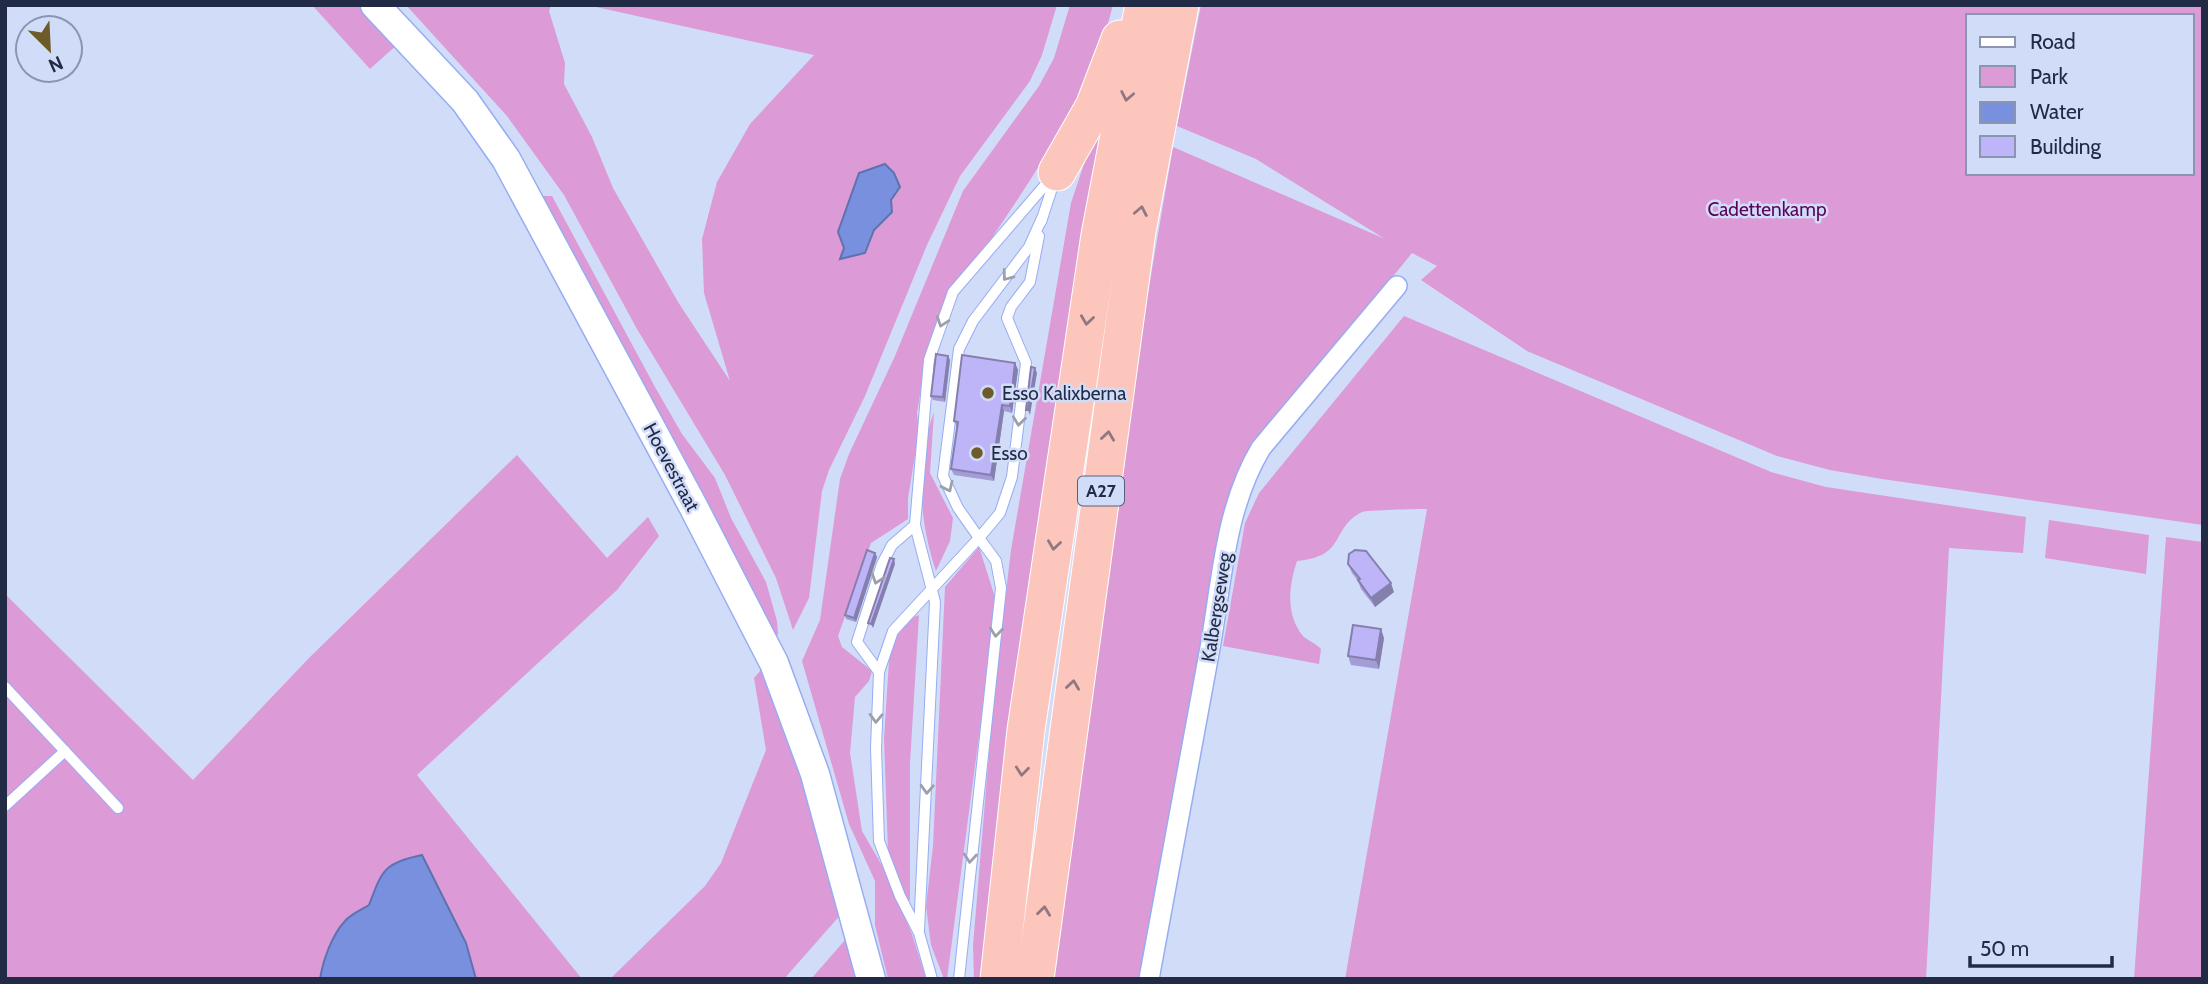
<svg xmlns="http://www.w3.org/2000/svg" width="2208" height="984" font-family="Cabin,sans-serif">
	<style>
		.green { fill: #dc9ad6; fill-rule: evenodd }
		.water { fill: #7890de; stroke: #5e72b0; stroke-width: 2 }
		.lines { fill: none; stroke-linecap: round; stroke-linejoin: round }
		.lane-casing { stroke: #96adf2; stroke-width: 12 }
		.street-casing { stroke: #96adf2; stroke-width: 22 }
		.secondary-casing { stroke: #96adf2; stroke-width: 31 }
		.highway-casing { stroke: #fff; stroke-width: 39 }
		.lane { stroke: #fff; stroke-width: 10 }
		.street { stroke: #fff; stroke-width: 19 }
		.secondary { stroke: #fff; stroke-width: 28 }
		.highway { stroke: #fcc6bd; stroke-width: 37 }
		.wall { fill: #a39cd6 }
		.shaded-wall { fill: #857fae }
		.building { fill: #beb5f9; stroke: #857fae; stroke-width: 2 }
		.oneway { stroke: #8f7882 }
		.oneway2 { stroke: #9ca0ac }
		.poi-dot { fill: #6d5b29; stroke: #d1dcf9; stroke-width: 2.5 }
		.labels { text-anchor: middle; stroke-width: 5; stroke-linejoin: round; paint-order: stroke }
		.shield { fill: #d1dcf9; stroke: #56607c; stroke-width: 2 }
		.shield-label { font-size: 18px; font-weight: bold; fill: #222b46 }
		.park-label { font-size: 19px; fill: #5c0159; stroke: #d1dcf9 }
		.poi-label { font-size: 19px; fill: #222b46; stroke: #d1dcf9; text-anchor: start }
		.street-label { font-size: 19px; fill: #222b46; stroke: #d1dcf9 }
	</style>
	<rect width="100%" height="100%" fill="#d1dcf9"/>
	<g class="green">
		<path d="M312,5H363L400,42L370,69Z"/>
		<path d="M406,5H551L549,11L565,63L564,84L592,137L613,188L678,302L730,381L704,293L702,239L717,182L750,124L814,55L587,5H1057L1042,55L1030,81L960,176L927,245L865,396L829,470L822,491L809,598L793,630L776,578L725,475L637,329L564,195L507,116ZM891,212L874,230L865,253L840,258L844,248Z"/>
		<path d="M1070,5H1113C1082,128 994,223 933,332L927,350L917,413L919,431L908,498V519L871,543L838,636L842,647L872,671L869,681L855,697L850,753L862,831L884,869L912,934L926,979H888L875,925V881L849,824L802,661L820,620L840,479L849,454L895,356L963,191L1039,86L1054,58Z"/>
		<path d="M1201,5H2203V525L1882,479L1830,470L1777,456L1527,351L1421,280L1437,266L1412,253L1255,446L1142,979H1052L1125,426L1173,147L1385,239L1256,159L1177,126ZM1968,16H2192V173H1968Z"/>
		<path d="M1114,74L982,979H974L973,946L994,693L1011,550L1071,203Z"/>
		<path d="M534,196H552L655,387L682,434L715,478L731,518L766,582L777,621L778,634L773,642Z"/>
		<path d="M1404,316L1771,472L1826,487L2026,517L2023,553L1949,548L1926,979H1345L1427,509C1417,509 1366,510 1362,512C1329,529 1348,556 1297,561C1289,585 1285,614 1303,636C1308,641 1316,643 1321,649L1319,664L1223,646L1245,523L1259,493Z"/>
		<path d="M934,412L930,473L953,518L950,541L936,571C919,521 915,464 934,412Z"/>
		<path d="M517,455L607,558L648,517L659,536L617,590L417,775L582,979H5V594L193,780L309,658Z"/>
		<path d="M2049,520L2149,535L2146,574L2045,558Z"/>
		<path d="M2166,537L2203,542V979H2134Z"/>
		<path d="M979,547L994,594L995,614L947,979H944L931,945L926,906L933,846L945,587Z"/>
		<path d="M919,615L910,763V900L907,901L888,852L884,739L890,645L911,618Z"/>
		<path d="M768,662L843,912L784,979H610L705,886L721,863L766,750L754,678Z"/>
		<path d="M853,931L863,979H811Z"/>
	</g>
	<g class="water">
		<path d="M885,164L894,173L900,187L891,200L892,212L874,230L865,253L840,259L844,248L838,232L859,173Z"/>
		<path d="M422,855L466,943L476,979H320C323,960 332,935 345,921C351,914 361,910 369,905C382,871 383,863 422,855Z"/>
	</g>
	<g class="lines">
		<g class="lane-casing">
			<g id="lane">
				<path d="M1041,222L1055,179"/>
				<path d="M879,672L857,642L882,564L892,545L915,525"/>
				<path d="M5,687L118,808"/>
				<path d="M5,806L65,751"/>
				<path d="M919,930L935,602L915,525L929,360L953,292L1052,177"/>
				<path d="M932,979L919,933L900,896L879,841L876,748L879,672L893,631L979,538L958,508L943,476L959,349L973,321L1029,247L1042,218"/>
				<path d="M959,979L1001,588L996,561L979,538L1000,513L1012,477L1026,363L1007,318L1011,307L1030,282L1039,236"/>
			</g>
		</g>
		<g class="street-casing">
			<path id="street" d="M1149,979C1169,869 1190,758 1210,648C1222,580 1225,508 1261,448L1397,286"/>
		</g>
		<g class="secondary-casing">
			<path id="secondary" d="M375,5L465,101L506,159L694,508L774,663L815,774L871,979"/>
		</g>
		<g class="highway-casing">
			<g id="highway">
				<path d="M1057,172L1094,107L1120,39"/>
				<path d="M999,979L1026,730L1100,235L1144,5"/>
				<path d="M1035,979L1137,231L1180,5"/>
			</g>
		</g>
		<use href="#lane" class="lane"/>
		<use href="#street" class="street"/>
		<use href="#secondary" class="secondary"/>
		<use href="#highway" class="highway"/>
	</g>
	<g class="wall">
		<path d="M950,360L945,402L933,400L931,396Z"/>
		<path d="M1015,363L1018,370L1012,413L1004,411L994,481L954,475L951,469L957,428L954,421Z"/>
		<path d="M875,553L877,557L856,622L846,619L845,615Z"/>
		<path d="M1348,564L1394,592L1375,607L1361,589L1358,581L1352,573Z"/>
		<path d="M1384,638L1379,669L1351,665L1348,656Z"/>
	</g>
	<g class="shaded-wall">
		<path d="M948,356L950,360L945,402L943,397Z"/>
		<path d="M1015,363L1018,370L1012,413L1010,406Z"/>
		<path d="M1035,368L1037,373L1030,415L1028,410Z"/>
		<path d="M1002,405L1004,411L994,481L991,475Z"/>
		<path d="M875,553L877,557L856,622L854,618Z"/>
		<path d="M894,559L895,564L873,628L871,624Z"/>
		<path d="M1391,583L1394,592L1375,607L1371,598Z"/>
		<path d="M1381,629L1384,638L1379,669L1376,660Z"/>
	</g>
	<g class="building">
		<path d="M936,354L948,356L943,397L931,396Z"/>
		<path d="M962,355L1015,363L1010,406L1002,405L991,475L951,469L958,422L954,421Z"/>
		<path d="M1031,367L1035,368L1028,410H1026Z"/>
		<path d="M867,550L875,553L854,618L845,615Z"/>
		<path d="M1355,550L1366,551L1391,583L1371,598L1358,580L1360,579L1348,564L1349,554Z"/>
		<path d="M890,558L894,559L871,624L868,623Z"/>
		<path d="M1353,625L1381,629L1376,660L1348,656Z"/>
	</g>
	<defs><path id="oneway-chevron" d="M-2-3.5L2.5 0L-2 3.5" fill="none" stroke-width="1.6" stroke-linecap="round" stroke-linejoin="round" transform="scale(1.75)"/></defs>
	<g class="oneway">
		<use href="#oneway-chevron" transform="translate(1127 96) rotate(101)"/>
		<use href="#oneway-chevron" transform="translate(1141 211) rotate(-79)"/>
		<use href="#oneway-chevron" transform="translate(1087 320) rotate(98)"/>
		<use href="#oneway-chevron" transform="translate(1108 436) rotate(-82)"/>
		<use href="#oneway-chevron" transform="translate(1054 545) rotate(98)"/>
		<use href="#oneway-chevron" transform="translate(1073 685) rotate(-82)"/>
		<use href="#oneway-chevron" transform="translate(1022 771) rotate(96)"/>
		<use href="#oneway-chevron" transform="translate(1044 911) rotate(-83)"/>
	</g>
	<g class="oneway2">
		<use href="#oneway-chevron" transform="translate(1007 276) rotate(127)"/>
		<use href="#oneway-chevron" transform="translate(942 322) rotate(109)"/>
		<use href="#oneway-chevron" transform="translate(1019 421) rotate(97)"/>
		<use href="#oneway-chevron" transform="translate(948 487) rotate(65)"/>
		<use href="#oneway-chevron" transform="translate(877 579) rotate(108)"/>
		<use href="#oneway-chevron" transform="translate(996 632) rotate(96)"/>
		<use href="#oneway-chevron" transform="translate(876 718) rotate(92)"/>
		<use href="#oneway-chevron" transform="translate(927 789) rotate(93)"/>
		<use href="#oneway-chevron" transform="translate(970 858) rotate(95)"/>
	</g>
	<g class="poi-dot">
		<circle cx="988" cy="393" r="7"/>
		<circle cx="977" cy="453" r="7"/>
	</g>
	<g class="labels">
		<rect class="shield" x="1078" y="476.5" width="46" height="29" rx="5"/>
		<g class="shield-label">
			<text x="1101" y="497">A27</text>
		</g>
		<g class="park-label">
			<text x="1767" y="216">Cadettenkamp</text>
		</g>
		<g class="poi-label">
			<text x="1002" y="400">Esso Kalixberna</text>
			<text x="991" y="460">Esso</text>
		</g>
		<g class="street-label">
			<text transform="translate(672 467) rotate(62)" y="7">Hoevestraat</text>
			<text transform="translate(1216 607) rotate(-81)" y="7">Kalbergseweg</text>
		</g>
	</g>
	<rect width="2208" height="984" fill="none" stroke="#222b46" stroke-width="14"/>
	<rect x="1966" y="14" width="228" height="161" fill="#d1dcf9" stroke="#8b95b1" stroke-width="2"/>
	<rect x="1980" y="37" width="35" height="10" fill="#ffffff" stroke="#8b95b1" stroke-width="2"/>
	<text x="2030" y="49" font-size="21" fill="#222b46">Road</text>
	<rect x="1980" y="66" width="35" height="21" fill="#dc9ad6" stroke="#8b95b1" stroke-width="2"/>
	<text x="2030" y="84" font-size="21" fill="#222b46">Park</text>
	<rect x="1980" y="102" width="35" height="21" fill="#7890de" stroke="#8b95b1" stroke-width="2"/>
	<text x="2030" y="119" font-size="21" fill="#222b46">Water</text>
	<rect x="1980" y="136" width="35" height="21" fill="#beb5f9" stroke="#8b95b1" stroke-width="2"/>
	<text x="2030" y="154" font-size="21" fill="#222b46">Building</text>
	<g transform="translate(49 49) rotate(156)"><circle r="33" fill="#d1dcf9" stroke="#8b95b1" stroke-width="2"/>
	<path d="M0-5L12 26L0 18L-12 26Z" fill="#6d5b29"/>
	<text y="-10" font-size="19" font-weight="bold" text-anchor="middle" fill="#222b46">N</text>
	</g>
	<path d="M1970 956v10h142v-10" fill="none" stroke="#222b46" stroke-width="3.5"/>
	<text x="1980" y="956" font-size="21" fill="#222b46" stroke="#d1dcf9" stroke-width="5" paint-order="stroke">50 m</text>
</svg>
